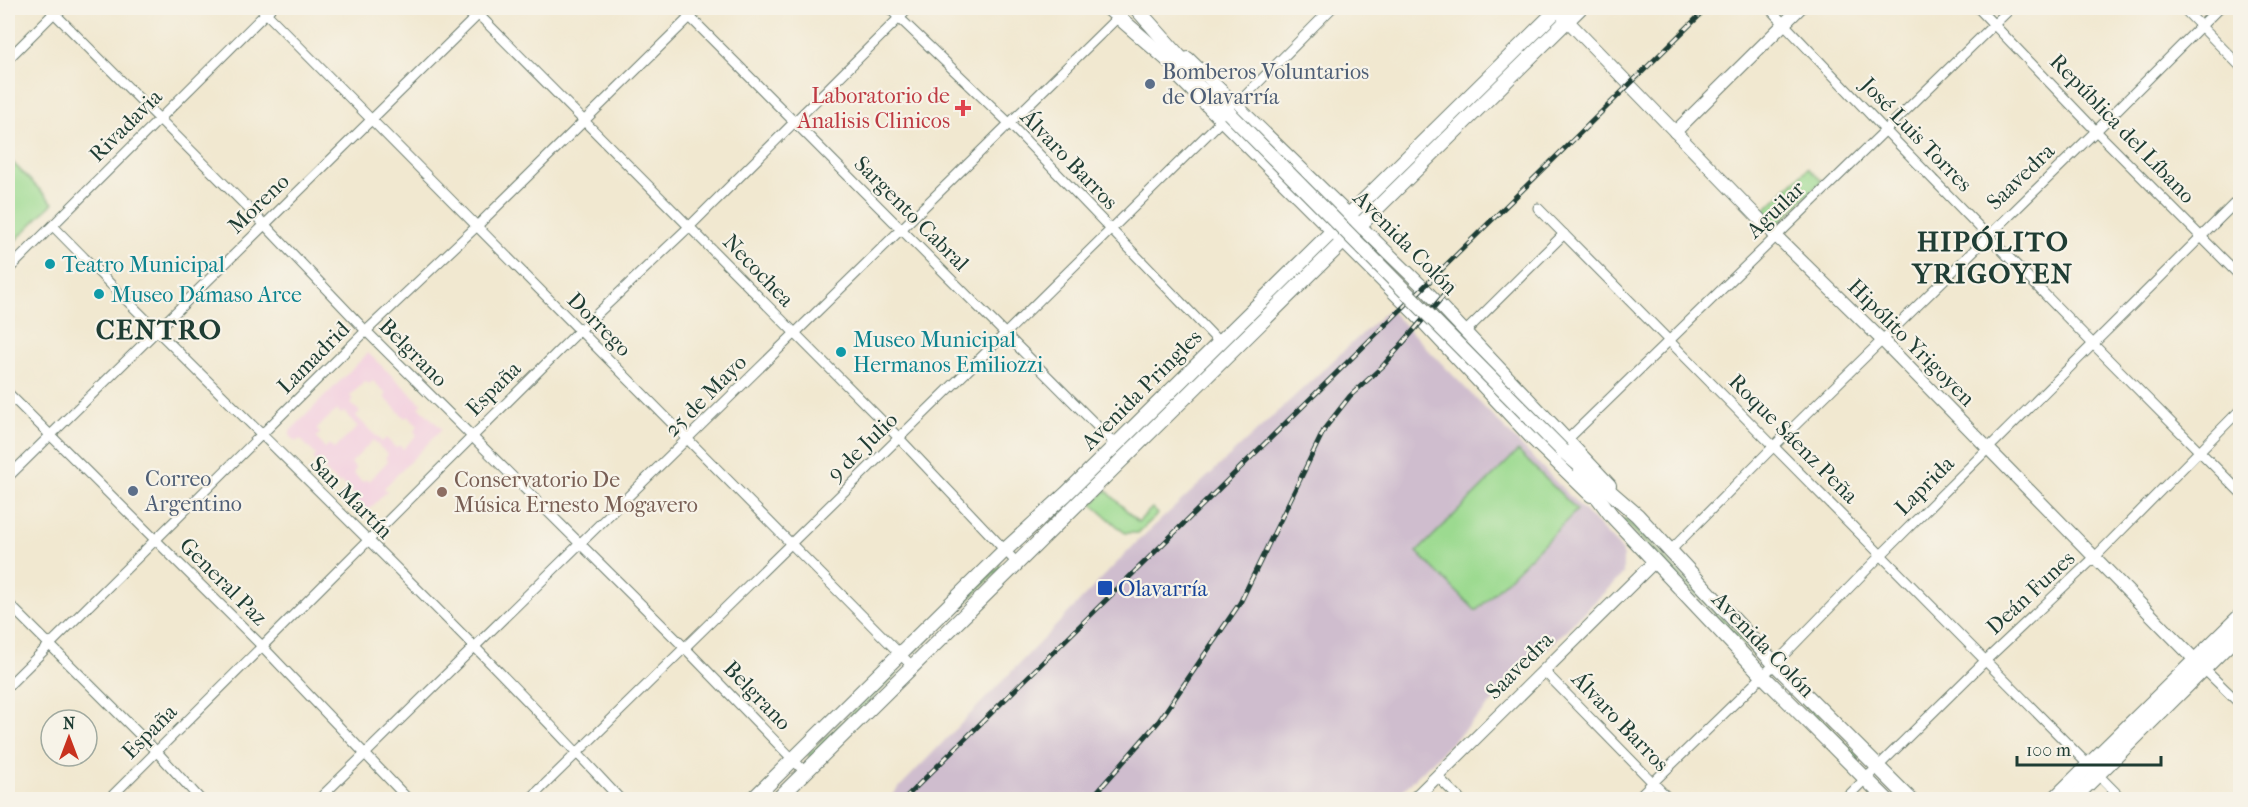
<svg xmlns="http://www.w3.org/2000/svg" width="2248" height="807" font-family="'IM FELL French Canon',serif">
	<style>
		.built { fill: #f3cfdf; fill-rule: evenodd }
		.industrial { fill: #cfbdce }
		.green { fill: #9cda90; stroke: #5e8c62; stroke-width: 1.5 }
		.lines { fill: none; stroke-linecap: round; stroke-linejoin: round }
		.minor-casing { stroke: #68796b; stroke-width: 11 }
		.tertiary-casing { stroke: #68796b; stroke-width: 14 }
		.secondary-casing { stroke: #68796b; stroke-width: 16 }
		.minor { stroke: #fff; stroke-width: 9 }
		.tertiary { stroke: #fff; stroke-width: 12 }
		.secondary { stroke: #fff; stroke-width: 14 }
		.rail-casing { stroke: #1f3d34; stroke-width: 5 }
		.rail { stroke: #f7f3e8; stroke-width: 3; stroke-dasharray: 9; stroke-linecap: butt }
		.secondary-bridge-casing { stroke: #68796b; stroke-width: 16; stroke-linecap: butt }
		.secondary-bridge { stroke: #fff; stroke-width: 14 }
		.service-dot { fill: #5c6f8a; stroke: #f7f3e8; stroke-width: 2 }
		.health-dot { fill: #e0444e; stroke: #f7f3e8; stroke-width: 2 }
		.culture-dot { fill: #0f9aa8; stroke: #f7f3e8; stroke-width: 2 }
		.education-dot { fill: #8d6e63; stroke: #f7f3e8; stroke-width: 2 }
		.transit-dot { fill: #1a4fb4; stroke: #f7f3e8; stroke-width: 2 }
		.labels { text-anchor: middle; stroke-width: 4.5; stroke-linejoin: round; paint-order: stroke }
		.service-label { font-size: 22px; fill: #4e5e75; stroke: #f7f3e8; text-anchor: start }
		.health-label { font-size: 22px; fill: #be3a42; stroke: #f7f3e8; text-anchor: end }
		.street-label { font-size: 22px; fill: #1f3d34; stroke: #f7f3e8 }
		.culture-label { font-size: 22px; fill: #0d838f; stroke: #f7f3e8; text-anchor: start }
		.education-label { font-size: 22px; fill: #785e54; stroke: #f7f3e8; text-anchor: start }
		.transit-label { font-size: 22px; fill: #164399; stroke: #f7f3e8; text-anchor: start }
		.district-label { font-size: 28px; font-weight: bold; letter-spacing: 1.5px; fill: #1f3d34; stroke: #f7f3e8 }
	</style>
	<rect width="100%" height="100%" fill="#f7f3e8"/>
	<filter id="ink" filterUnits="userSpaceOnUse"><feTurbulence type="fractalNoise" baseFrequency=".0167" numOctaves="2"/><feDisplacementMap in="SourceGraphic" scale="12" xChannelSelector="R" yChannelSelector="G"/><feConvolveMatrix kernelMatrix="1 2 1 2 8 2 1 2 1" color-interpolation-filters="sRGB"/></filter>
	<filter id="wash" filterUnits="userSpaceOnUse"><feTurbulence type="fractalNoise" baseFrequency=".008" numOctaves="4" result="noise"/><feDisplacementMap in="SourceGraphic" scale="24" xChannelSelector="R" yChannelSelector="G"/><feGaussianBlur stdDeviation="1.35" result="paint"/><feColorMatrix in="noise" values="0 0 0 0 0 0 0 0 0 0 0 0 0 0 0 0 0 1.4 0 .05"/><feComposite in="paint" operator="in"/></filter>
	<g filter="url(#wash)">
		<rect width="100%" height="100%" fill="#f1e8d0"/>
		<path class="built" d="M368,353L422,404L419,407L442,429L384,488L387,491L366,513L355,501L357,498L341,482L339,484L313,459L316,455L300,439L296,442L290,436V431ZM365,381L369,384L373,381L387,394L384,397L405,418L408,416L418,426L414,431L417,435L403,449L399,445L396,448L386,438L382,442L356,416L360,412L350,403L353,400L350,396ZM337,410L341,414L344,412L358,427L334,449L329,444L325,448L316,438L320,433L316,429ZM373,440L388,455L385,458L388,461L369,481L366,479L363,482L353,473L356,469L351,463Z"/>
		<path class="industrial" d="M1389,309L1623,551V574L1394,799L887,800L1140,539Z"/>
		<g class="green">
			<path d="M1555,17L1558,20L1368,212L1365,209Z"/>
			<path d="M8,158L53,203L8,248Z"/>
			<path d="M1808,168L1822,181L1778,224L1764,210Z"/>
			<path d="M1518,451L1577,510L1476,611L1417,552Z"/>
			<path d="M1106,490L1138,522L1152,508L1158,514L1138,533H1125L1092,504Z"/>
			<path d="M1625,518L1759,655L1756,657L1623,520Z"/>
			<path d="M1001,564L1003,566L915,652L913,649Z"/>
			<path d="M896,670L899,672L811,758L808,755Z"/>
			<path d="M1781,677L1860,758L1857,761L1778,679Z"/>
		</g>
	</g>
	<g filter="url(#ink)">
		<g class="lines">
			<g class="minor-casing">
				<g id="minor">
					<path d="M49,8L264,224L366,331L685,648L805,772"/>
					<path d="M261,8L913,667"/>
					<path d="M472,8L898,437L1016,562"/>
					<path d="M681,8L1116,445"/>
					<path d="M889,8L1009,123L1219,342"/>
					<path d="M1769,8L1884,129L2094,345L2240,492"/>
					<path d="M1978,8L2096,131L2240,276"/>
					<path d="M2183,8L2240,66"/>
					<path d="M8,59L59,8"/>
					<path d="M1236,105L1332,8"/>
					<path d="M1538,208L2123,800"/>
					<path d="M53,226C241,418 438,602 621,800"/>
					<path d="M8,270L271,8"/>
					<path d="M1465,332L1564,234"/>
					<path d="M8,393L261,645L409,800"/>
					<path d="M1568,439L2011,8"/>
					<path d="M8,477L485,8"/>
					<path d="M1670,551L1775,445L2096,131L2219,8"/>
					<path d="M8,603L157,752L201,800"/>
					<path d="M2204,669L2240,704"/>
					<path d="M1543,670L1670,800"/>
					<path d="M8,686L366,331L476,227L699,8"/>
					<path d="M1437,776L1461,800"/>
					<path d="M108,800L472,437L579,331L690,226L909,8"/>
					<path d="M318,800L1118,17"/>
					<path d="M529,800L1005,334L1222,120"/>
					<path d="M1635,800L1775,664L1882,554L2240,198"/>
					<path d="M1844,800L1985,661L2094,558L2240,410"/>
				</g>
			</g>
			<g class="tertiary-casing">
				<g id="tertiary">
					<path d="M1562,15L1776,236L1883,341L2201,666"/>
					<path d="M1188,58L1423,287L1610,485"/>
					<path d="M1178,77L1415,314L1532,439L1591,496"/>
					<path d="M1675,132L1800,8"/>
					<path d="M1413,800L1655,561"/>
				</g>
			</g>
			<g class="secondary-casing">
				<g id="secondary">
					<path d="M1108,8L1229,113"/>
					<path d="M1136,8L1194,73"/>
					<path d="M1563,451L1637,515L1775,664L1911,800"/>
					<path d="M1580,474L1612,516L1762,675L1887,800"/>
					<path d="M752,800L1005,550L1066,494L1559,8"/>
					<path d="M777,800L1580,8"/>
					<path d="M2053,800L2240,616"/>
					<path d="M2072,800L2240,633"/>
				</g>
			</g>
			<use href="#minor" class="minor"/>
			<use href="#tertiary" class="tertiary"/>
			<use href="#secondary" class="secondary"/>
			<g class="rail-casing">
				<g id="rail">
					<path d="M903,800L1707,8"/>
					<path d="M1090,800L1159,721L1240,603L1325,428L1350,396L1383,366L1451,287"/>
				</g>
			</g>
			<use href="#rail" class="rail"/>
			<g class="secondary-bridge-casing">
				<path id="secondary-bridge" d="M1229,113L1563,451"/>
			</g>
			<use href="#secondary-bridge" class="secondary-bridge"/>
		</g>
	</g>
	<g class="service-dot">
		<circle cx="1150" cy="84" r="6"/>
		<circle cx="133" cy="491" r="6"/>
	</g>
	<path class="health-dot" d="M960 99h6v6h6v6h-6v6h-6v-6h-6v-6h6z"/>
	<g class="culture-dot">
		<circle cx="50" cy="264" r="6"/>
		<circle cx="99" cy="294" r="6"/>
		<circle cx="841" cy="352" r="6"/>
	</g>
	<circle class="education-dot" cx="442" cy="492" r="6"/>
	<rect class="transit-dot" x="1097" y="580" width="16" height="16" rx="3"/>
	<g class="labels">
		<g class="service-label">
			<text x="1162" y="79">Bomberos Voluntarios<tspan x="1162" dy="25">de Olavarría</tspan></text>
			<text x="145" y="486">Correo<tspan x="145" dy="25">Argentino</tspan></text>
		</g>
		<g class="health-label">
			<text x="950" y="103">Laboratorio de<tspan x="950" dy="25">Analisis Clinicos</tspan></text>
		</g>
		<g class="street-label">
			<text transform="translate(125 125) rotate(-45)" y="8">Rivadavia</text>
			<text transform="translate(2123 128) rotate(46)" y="8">República del Líbano</text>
			<text transform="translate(1917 134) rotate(46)" y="8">José Luis Torres</text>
			<text transform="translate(1070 159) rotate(46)" y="8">Álvaro Barros</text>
			<text transform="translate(2020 176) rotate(-44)" y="8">Saavedra</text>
			<text transform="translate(258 203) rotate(-44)" y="8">Moreno</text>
			<text transform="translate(1775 209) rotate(-44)" y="8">Aguilar</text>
			<text transform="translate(912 213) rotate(45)" y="8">Sargento Cabral</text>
			<text transform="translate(1406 242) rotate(45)" y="8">Avenida Colón</text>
			<text transform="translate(759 270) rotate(46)" y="8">Necochea</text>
			<text transform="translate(600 324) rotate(45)" y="8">Dorrego</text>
			<text transform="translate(1912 342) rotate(45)" y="8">Hipólito Yrigoyen</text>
			<text transform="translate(414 352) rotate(45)" y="8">Belgrano</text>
			<text transform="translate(313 357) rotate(-45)" y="8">Lamadrid</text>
			<text transform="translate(493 388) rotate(-45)" y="8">España</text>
			<text transform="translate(1141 389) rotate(-45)" y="8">Avenida Pringles</text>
			<text transform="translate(705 395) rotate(-45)" y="8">25 de Mayo</text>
			<text transform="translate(1794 438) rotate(45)" y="8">Roque Sáenz Peña</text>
			<text transform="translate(862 446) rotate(-44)" y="8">9 de Julio</text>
			<text transform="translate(1924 485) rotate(-45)" y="8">Laprida</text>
			<text transform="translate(352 497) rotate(45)" y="8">San Martín</text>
			<text transform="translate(224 581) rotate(45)" y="8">General Paz</text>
			<text transform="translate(2030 592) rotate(-43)" y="8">Deán Funes</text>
			<text transform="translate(1764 644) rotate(46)" y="8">Avenida Colón</text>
			<text transform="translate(1519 665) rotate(-45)" y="8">Saavedra</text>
			<text transform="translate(758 695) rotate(46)" y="8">Belgrano</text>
			<text transform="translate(1621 721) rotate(46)" y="8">Álvaro Barros</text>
			<text transform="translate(149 731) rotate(-45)" y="8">España</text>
		</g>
		<g class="culture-label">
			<text x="62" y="272">Teatro Municipal</text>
			<text x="111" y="302">Museo Dámaso Arce</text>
			<text x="853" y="347">Museo Municipal<tspan x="853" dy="25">Hermanos Emiliozzi</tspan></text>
		</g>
		<g class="education-label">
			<text x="454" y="487">Conservatorio De<tspan x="454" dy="25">Música Ernesto Mogavero</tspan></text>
		</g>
		<g class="transit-label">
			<text x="1118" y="596">Olavarría</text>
		</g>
		<g class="district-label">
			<text x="1993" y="251">HIPÓLITO<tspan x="1993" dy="32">YRIGOYEN</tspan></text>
			<text x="159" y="339">CENTRO</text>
		</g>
	</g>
	<rect width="2248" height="807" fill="none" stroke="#f7f3e8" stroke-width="30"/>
	<g transform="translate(69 738)"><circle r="28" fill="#f7f3e8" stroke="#a1aaa0" stroke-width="1.5"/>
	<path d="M0-4.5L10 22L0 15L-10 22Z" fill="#c8321e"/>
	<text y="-9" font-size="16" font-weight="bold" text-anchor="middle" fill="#1f3d34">N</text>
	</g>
	<path d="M2017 756v9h144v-9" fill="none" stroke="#1f3d34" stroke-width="3"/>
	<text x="2026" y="756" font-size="18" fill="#1f3d34" stroke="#f7f3e8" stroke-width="4.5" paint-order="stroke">100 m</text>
</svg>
